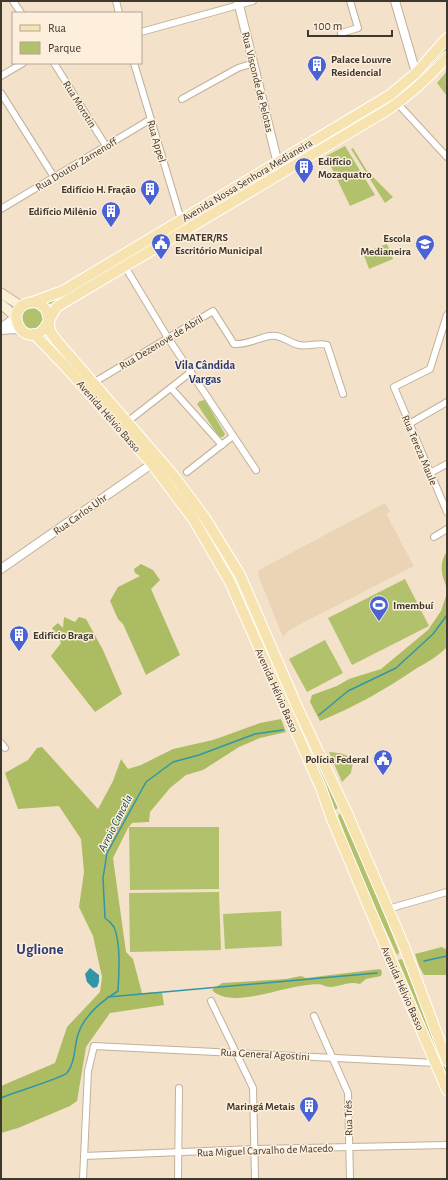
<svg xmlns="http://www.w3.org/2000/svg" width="448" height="1180" font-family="'Alegreya Sans',sans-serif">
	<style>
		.built { fill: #ead4b5 }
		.green { fill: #b1c16c }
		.forest { fill: #acbc62 }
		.water { fill: #3296a8 }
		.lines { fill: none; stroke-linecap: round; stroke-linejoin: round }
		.stream { stroke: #3296a8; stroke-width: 1.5 }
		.minor-casing { stroke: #c2b19a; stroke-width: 8 }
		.tertiary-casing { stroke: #c2b19a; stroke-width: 10 }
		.secondary-casing { stroke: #c2b19a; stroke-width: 11 }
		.primary-casing { stroke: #fff; stroke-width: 12 }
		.minor { stroke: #fff; stroke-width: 6 }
		.tertiary { stroke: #fff; stroke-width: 8 }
		.secondary { stroke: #faf1d7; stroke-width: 9 }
		.primary { stroke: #f6e3b0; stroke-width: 10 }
		.labels { text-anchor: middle; stroke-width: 3; stroke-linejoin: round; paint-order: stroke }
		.poi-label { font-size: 11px; font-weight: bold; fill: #3f382e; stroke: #fdefdc; text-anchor: start }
		.street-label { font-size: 11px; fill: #3f382e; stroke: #fdefdc }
		.neighbourhood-label { font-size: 12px; font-weight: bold; fill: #2c3b74; stroke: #fdefdc }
		.water-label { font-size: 12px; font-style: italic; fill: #07444e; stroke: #fdefdc }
		.district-label { font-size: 15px; font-weight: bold; fill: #2c3b74; stroke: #fdefdc }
	</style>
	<rect width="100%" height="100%" fill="#f3e2c9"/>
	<path class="built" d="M385,503L390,512L386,514L414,566L289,630L283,637L258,575L259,570Z"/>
	<g class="green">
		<path d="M447,43V49L439,60L423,74Z"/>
		<path d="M447,71V96L437,83Z"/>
		<path d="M389,99L391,102L341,133L339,130Z"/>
		<path d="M335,132L337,136L286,165L285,164Z"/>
		<path d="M345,146L375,195L350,206L326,156Z"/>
		<path d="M353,148L367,171L393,197L385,203L351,149Z"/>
		<path d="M277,167L280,169L188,223L186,219Z"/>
		<path d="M387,244L393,259L369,269L363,253Z"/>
		<path d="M119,263L110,271L46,306L41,302Z"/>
		<circle cx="32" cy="318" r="11"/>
		<path d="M205,400L225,434L223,437H219L197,404L200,401Z"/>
		<path d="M171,480C182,494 193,508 202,522C260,610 294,713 338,808L335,810L261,635L240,593Z"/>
		<path d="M405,579L429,626L352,665L328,618Z"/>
		<path d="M325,640L343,673L307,692L289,659Z"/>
		<path d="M329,752C339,753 348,753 353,762L351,773L342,782Z"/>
		<path d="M340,813L367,871L399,952L397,955L360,874L338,816Z"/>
		<path d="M129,827H219V889L130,890Z"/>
		<path d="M219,892L221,950L130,952L129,893Z"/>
		<path d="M281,911L282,946L225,949L223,914Z"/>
		<path d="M402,959L447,1072V1075L398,960Z"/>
	</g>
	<g class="forest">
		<path d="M447,551V588C441,575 439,563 447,551Z"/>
		<path d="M141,564L153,570L160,580L151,589L180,655L146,675L123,624L118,619L110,601L118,587L140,576L135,573L134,569Z"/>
		<path d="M447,593V647C438,656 428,662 417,668C386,689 355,707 320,721L310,702L312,695L337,686L349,679L381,669L428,630L441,611Z"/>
		<path d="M64,617L75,622L79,617L86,619L103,650L122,694L95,712L51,656L61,643L52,628L58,623L63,628Z"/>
		<path d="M281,719L286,732L260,738L239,747L203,770L186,775L170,788L150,812L149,822L132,823L128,828L113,858L126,952L133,959L142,993L162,992L164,1005L110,1013L86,1047L77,1101L70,1106L18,1128L1,1133V1086L55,1063L67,1027L100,992L102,977L93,936L79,907L84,872L81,839L59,806L18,809L5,773L28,760L37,748L42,747L98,809L113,781L121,759L128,769L141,765L173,749L213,740L260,723Z"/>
		<path d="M442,947L447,950V975H424L419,966L415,954Z"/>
		<path d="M380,969L382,972L381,976L366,979L360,984C348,981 343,986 331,987C327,987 326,986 322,985C318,983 300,986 295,987C275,990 229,1008 212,990L222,983L286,979L301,976L306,978Z"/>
	</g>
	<path class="water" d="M90,968L99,975V982L97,987L93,988L87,982L85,974Z"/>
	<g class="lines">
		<g class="stream">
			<path d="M319,715L348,691L396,668L433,634L447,615"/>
			<path d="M424,961L447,956"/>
			<path d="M108,997L377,973"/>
			<path d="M1,1098C12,1093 62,1078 67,1073C75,1062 74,1051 77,1038C82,1017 100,1002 118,991C119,973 121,943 114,927C112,924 108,920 105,918L103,878L107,853L146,782L173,762L199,755L255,734L283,730"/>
		</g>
		<g class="minor-casing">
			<g id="minor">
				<path d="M13,1L21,13"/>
				<path d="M116,1L119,13"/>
				<path d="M141,32L253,1"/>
				<path d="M341,33L358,28L350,1"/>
				<path d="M54,63L106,146"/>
				<path d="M134,63L182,223"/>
				<path d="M1,76L23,63"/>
				<path d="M1,93L54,177"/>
				<path d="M182,99L238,68L254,63"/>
				<path d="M398,104L447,157"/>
				<path d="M1,209L151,119"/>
				<path d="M124,265L168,338L256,470"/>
				<path d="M447,315L430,369L394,387L447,512"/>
				<path d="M93,383L213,311L234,344C247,345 258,338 270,336C281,334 289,343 299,345C309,347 318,342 327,345L343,394"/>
				<path d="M171,388L222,445"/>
				<path d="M127,422L191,372"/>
				<path d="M409,424L447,402"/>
				<path d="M187,472L233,436"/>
				<path d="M430,473L447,464"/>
				<path d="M434,537L447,529"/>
				<path d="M1,743L5,748"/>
				<path d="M388,909L447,892"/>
				<path d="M211,1001L253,1088L255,1179"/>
				<path d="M314,1016L348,1093L350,1179"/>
				<path d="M84,1156L255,1149L447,1145"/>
				<path d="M83,1179L88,1071L94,1046L436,1063"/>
				<path d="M178,1179L179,1088"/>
			</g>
		</g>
		<g class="tertiary-casing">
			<g id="tertiary">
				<path d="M238,1L276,156L284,172"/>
				<path d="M395,1L416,73L418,76"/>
				<path d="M1,328L16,317"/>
				<path d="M1,330L16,329L22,331"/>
				<path d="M1,569L156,461"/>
			</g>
		</g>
		<g class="secondary-casing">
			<g id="secondary">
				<path d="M1,293L21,306"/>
				<path d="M1,304L16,317"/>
			</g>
		</g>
		<g class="primary-casing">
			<g id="primary">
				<path d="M447,57C428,78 408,97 384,112L58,306C50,313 49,328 39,333C19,343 6,309 28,303C32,302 37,302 40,304C50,310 48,321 50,330C51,334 54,337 56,340L173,475L205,518L240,575L298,709L347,813L404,946L447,1061"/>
				<path d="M33,302L63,291L390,95L416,73L447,38"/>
				<path d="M34,334L65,366L152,464L194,520L230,582L321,788L332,819L389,955L447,1090"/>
			</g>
		</g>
		<use href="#minor" class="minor"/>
		<use href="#tertiary" class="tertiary"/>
		<use href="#secondary" class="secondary"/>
		<use href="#primary" class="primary"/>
	</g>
	<defs>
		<g id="building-pin" transform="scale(1)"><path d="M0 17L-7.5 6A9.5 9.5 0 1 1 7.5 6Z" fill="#4a62d6" stroke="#fdefdc"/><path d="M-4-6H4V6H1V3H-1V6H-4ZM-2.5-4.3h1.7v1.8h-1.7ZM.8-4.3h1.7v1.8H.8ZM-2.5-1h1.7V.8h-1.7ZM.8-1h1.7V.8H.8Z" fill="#fff"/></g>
		<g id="civic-pin" transform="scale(1)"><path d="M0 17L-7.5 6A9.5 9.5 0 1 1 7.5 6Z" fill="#4a62d6" stroke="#fdefdc"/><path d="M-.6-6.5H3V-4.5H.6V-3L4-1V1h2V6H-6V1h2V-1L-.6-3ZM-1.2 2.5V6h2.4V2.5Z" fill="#fff"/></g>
		<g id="school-pin" transform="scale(1)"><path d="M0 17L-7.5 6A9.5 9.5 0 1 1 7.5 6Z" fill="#4a62d6" stroke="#fdefdc"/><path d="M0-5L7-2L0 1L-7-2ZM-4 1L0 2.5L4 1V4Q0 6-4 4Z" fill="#fff"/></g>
		<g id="stadium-pin" transform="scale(1)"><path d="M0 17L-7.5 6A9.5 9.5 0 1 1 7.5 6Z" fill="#4a62d6" stroke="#fdefdc"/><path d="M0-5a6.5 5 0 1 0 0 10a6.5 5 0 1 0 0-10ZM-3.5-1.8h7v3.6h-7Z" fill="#fff"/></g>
	</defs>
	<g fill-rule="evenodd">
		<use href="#building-pin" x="317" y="65"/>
		<use href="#building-pin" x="304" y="167"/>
		<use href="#building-pin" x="150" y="189"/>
		<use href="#building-pin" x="111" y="211"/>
		<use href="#civic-pin" x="161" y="243"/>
		<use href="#school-pin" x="425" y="244"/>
		<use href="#stadium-pin" x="379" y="605"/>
		<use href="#building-pin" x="19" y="635"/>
		<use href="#civic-pin" x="383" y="759"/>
		<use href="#building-pin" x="309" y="1106"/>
	</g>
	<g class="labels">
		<g class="poi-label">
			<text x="331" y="63">Palace Louvre<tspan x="331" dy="13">Residencial</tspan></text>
			<text x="318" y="165">Edifício<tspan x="318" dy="13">Mozaquatro</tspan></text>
			<text x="136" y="193" text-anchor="end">Edifício H. Fração</text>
			<text x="97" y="215" text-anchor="end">Edifício Milênio</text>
			<text x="175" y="241">EMATER/RS<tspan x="175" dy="13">Escritório Municipal</tspan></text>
			<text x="411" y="242" text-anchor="end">Escola<tspan x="411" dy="13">Medianeira</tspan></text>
			<text x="393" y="609">Imembuí</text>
			<text x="33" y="639">Edifício Braga</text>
			<text x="369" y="763" text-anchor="end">Polícia Federal</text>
			<text x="295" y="1110" text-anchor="end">Maringá Metais</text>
		</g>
		<g class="street-label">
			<text transform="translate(258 82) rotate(76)" y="4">Rua Visconde de Pelotas</text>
			<text transform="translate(80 104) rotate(58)" y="4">Rua Morotin</text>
			<text transform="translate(157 141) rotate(74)" y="4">Rua Appel</text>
			<text transform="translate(76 164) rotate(-31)" y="4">Rua Doutor Zamenoff</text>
			<text transform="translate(247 180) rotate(-31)" y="4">Avenida Nossa Senhora Medianeira</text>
			<text transform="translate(161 342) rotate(-31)" y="4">Rua Dezenove de Abril</text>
			<text transform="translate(109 416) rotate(49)" y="4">Avenida Hélvio Basso</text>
			<text transform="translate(420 450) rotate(67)" y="4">Rua Tereza Maule</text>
			<text transform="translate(80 514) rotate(-35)" y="4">Rua Carlos Uhr</text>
			<text transform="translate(277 690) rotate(66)" y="4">Avenida Hélvio Basso</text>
			<text transform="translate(403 988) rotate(66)" y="4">Avenida Hélvio Basso</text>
			<text transform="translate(265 1054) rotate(3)" y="4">Rua General Agostini</text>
			<text transform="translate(348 1118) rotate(-92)" y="4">Rua Três</text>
			<text transform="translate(265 1150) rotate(-2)" y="4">Rua Miguel Carvalho de Macedo</text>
		</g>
		<g class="neighbourhood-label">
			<text x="205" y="369">Vila Cândida<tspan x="205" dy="14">Vargas</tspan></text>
		</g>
		<g class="water-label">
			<text transform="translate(115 823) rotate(-63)" y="4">Arroio Cancela</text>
		</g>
		<g class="district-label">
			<text x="40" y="954">Uglione</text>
		</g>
	</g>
	<rect width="448" height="1180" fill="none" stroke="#3f382e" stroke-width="4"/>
	<rect x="12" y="12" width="130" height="52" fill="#fdefdc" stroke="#b1a696"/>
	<rect x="20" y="25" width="20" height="6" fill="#f6e3b0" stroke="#b1a696"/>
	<text x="48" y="32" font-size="12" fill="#3f382e">Rua</text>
	<rect x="20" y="42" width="20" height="12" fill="#b1c16c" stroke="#b1a696"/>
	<text x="48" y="52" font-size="12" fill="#3f382e">Parque</text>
	<path d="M308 30v6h84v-6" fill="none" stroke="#3f382e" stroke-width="2"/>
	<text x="314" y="30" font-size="12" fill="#3f382e" stroke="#fdefdc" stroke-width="3" paint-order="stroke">100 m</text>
</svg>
